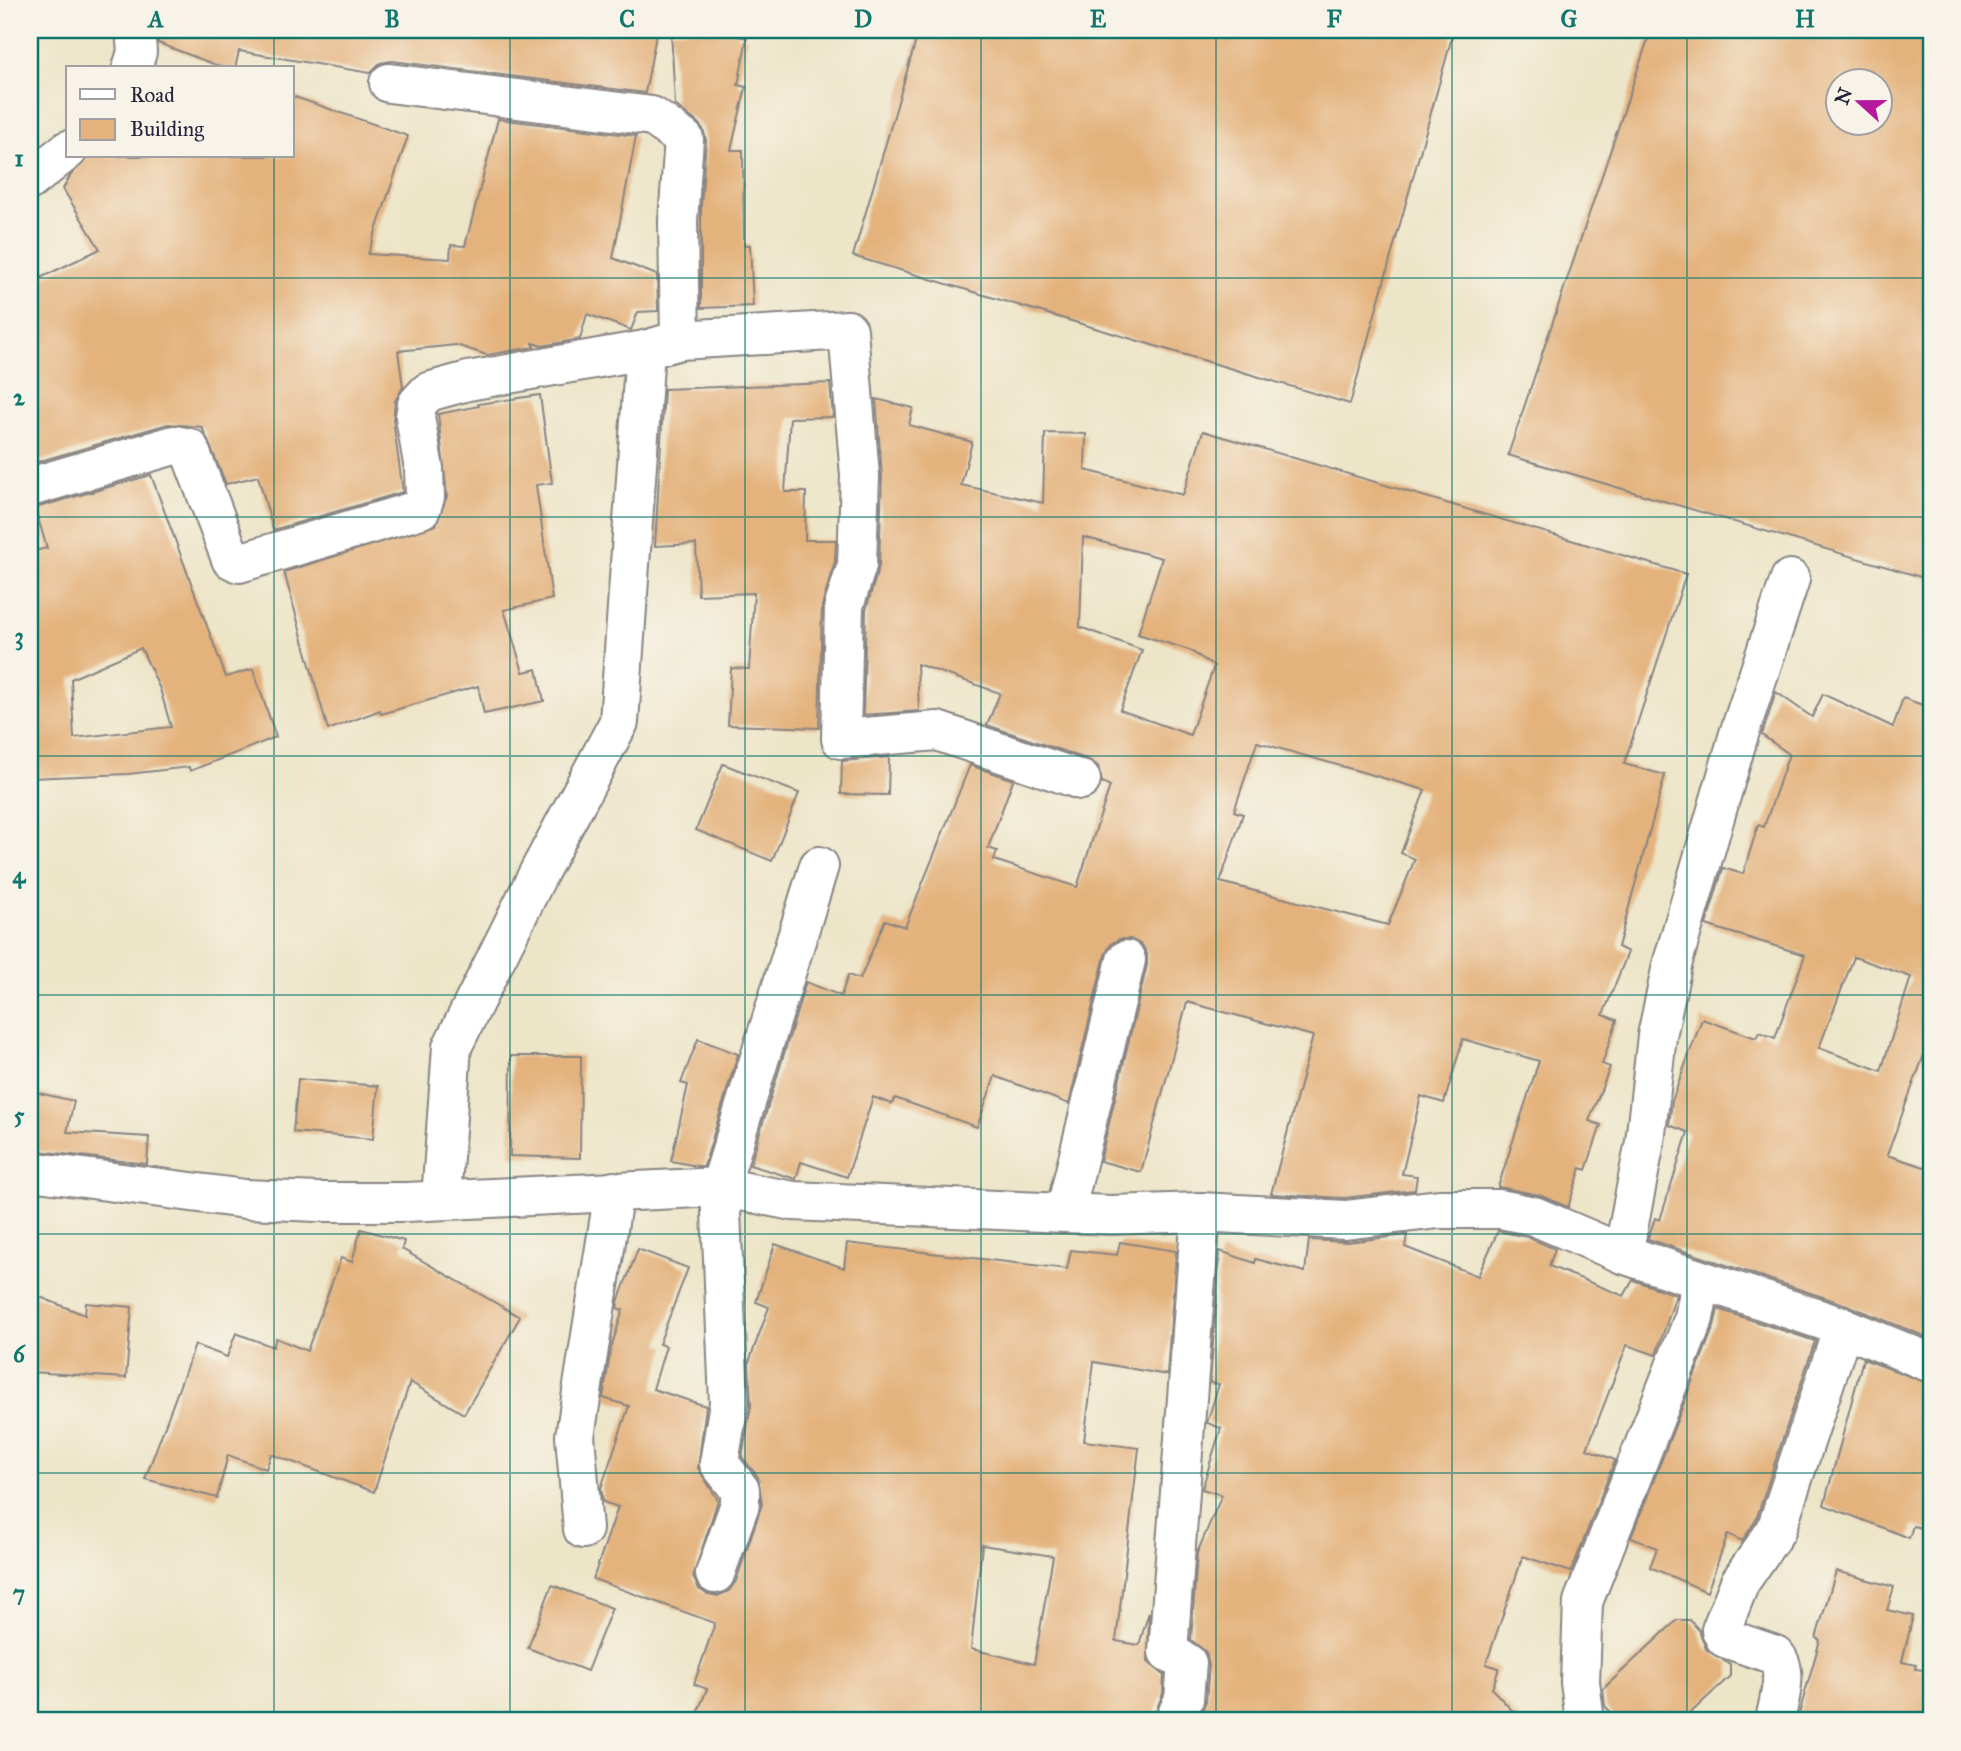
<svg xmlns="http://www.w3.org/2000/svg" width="1961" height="1751" font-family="'IM FELL Great Primer',serif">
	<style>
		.building { fill: #e4b27d; fill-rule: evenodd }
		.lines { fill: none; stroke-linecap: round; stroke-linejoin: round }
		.street-casing { stroke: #888482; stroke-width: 42 }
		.street { stroke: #fff; stroke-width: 38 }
		.grid { fill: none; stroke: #0f766e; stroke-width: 2; stroke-opacity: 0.55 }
		.neatline { fill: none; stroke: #0f766e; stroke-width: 2.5 }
		.grid-label { font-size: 23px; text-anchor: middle; font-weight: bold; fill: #0f766e }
	</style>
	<rect width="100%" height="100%" fill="#f7f3e8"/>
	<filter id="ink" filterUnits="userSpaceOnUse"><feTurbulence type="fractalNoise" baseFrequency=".0143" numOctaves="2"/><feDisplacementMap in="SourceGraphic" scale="14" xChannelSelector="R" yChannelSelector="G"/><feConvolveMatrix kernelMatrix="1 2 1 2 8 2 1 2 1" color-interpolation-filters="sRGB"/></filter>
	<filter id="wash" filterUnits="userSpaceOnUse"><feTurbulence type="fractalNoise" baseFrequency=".00686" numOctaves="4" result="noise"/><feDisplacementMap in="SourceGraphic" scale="28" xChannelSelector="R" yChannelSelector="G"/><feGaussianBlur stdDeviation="1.57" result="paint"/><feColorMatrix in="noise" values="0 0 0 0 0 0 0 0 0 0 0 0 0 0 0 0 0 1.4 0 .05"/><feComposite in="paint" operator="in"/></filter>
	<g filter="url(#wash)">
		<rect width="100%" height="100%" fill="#ede5c8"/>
		<g id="blocks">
			<g class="building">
				<path d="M157,30H657L645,93L392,61L380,63L370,73L239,51L235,68H224L158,43Z"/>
				<path d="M671,30H739L738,36L747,38L738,85L746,87L731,150H743L744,245H750L753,306L701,308V206L706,140L703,129L697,122L675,105Z"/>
				<path d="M919,30H1454L1350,404L853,256Z"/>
				<path d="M1651,30H1931V580L1508,455ZM1838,80H1880V122H1838Z"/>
				<path d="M292,96L408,136L368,254L450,259L451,245L465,246L498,119L636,136L613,258L657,275L658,311L638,312L631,330L587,314L580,339L542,346L533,343L534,347L487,355L456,345L398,351L403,387L395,401L393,420L403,492L273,530L258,476L226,484L202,427L168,424L30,464V283L100,249L63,189L70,176L89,156H292Z"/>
				<path d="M830,383L833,417L790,418L785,492H806L805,540H836L835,561L822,606L819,728L728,725L731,668L749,669L754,593L698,595L696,544L655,546L664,389Z"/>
				<path d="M540,395L552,483L536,485L552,599L504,610L523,672L537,669L544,701L484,714L478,686L381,714L380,710L328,730L284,572L436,525L447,496L438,414L479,406L478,404Z"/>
				<path d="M876,399L913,408L909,425L972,442L961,485L1043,503L1045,433L1086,434L1085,470L1183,495L1203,431L1686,574L1624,764L1665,775L1618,947L1628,952L1603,1015L1617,1020L1602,1064L1610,1067L1589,1121L1601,1125L1586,1170L1581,1168L1568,1207L1539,1195L1498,1187L1539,1061L1463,1039L1444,1103L1421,1096L1402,1174L1417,1176L1415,1190L1344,1198L1271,1194L1313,1036L1187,1002L1141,1172L1100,1161L1147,965V954L1142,945L1130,939H1119L1111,944L1105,955L1069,1104L995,1076L977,1127L895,1098L892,1104L873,1097L847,1177L801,1162L796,1179L750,1165L806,982L841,996L848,975L860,979L885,920L905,927L970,765L1013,780L988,848L997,851L994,860L1077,887L1110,786L1102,782L1098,766L1089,760L987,725L1000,693L917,664L919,711L863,715L866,610L879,566L882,477ZM1083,537L1162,558L1138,634L1189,650L1214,666L1190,735L1120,710L1142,650L1080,627ZM1257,742L1425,790L1401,853L1415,859L1388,925L1220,882L1243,814L1234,811Z"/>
				<path d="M151,475L226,677L253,669L276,737L190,771L189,767L128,774L30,778V552L47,548L35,508ZM141,648L160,689L171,727L74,738L71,679Z"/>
				<path d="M1776,692L1812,717L1823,694L1893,727L1903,698L1931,708V1057L1924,1055L1887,1155L1931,1169V1339L1850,1306L1648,1239L1655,1218L1660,1220L1688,1132L1669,1125L1672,1101L1702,1019L1756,1038L1759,1032L1775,1038L1805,955L1706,925L1723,868L1743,874L1758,825L1764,827L1789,754L1762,735ZM1854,957L1911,977L1881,1071L1819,1048Z"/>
				<path d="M889,757L888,795L841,794L842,761Z"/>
				<path d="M723,764L799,793L772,861L696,830Z"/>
				<path d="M698,1039L738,1054L704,1166H697L671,1161L688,1085L681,1083Z"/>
				<path d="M511,1056H581L580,1158L510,1156Z"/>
				<path d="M298,1079L378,1086L373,1139L293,1132Z"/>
				<path d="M30,1091L74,1101L67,1132L149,1137L147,1164L30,1150Z"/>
				<path d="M361,1229L404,1241L402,1249L520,1317L464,1414L410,1382L374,1492L271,1454L266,1469L228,1455L217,1498L145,1479L195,1345L227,1357L236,1333L273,1347L276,1338L307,1351L341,1258L352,1262Z"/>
				<path d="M1498,1231L1527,1237L1555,1249L1549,1266L1624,1296L1633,1280L1676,1295L1656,1355L1627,1345L1587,1449L1615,1460L1571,1572L1523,1556L1486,1664L1499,1668L1492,1689L1522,1721H1198L1206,1701L1209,1665L1206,1652L1191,1640L1197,1553L1222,1495L1202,1489L1221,1428L1207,1423L1219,1384L1210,1383L1220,1251L1255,1263L1256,1259L1305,1272L1309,1240L1347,1242L1407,1235L1405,1247L1478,1276Z"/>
				<path d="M1120,1242L1176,1251L1167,1375L1094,1362L1084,1441L1139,1448L1116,1641L1139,1645L1149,1612L1148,1662L1164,1675L1163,1693L1152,1721H694L707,1689L694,1684L715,1623L593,1579L618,1507L603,1502L601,1488L629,1406L603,1398L611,1348L623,1310L617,1308L619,1299L638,1249L688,1268L659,1344L666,1346L653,1389L706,1406L698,1468L718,1500L693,1577L699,1589L707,1594L718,1596L729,1591L736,1581L762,1504L758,1477L742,1457L751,1406L749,1362L769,1307L756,1302L775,1244L844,1268L847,1243L1067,1269L1071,1250L1117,1255ZM982,1545L1053,1556L1034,1664L971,1649Z"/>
				<path d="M30,1293L85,1315L86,1303L132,1307L126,1378L30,1372Z"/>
				<path d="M1718,1309L1815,1341L1756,1520L1742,1541L1728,1534L1707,1592L1650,1567L1657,1548L1631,1538L1714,1326Z"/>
				<path d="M1863,1359L1931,1384V1530L1913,1526L1909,1538L1824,1505Z"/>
				<path d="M1836,1571L1894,1587L1887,1610L1913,1616L1902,1662L1916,1665L1915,1669L1931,1671V1721H1797L1820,1640L1816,1638Z"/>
				<path d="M552,1585L612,1608L587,1671L528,1648Z"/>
				<path d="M1677,1620H1690L1699,1630L1706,1649L1730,1664V1676L1682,1721H1619L1605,1706L1603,1689Z"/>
			</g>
		</g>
	</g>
	<g filter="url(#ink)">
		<use href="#blocks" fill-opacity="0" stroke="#888482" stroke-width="2"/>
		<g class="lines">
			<g class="street-casing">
				<g id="street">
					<path d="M132,68L137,52L135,30"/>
					<path d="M389,83L652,116L684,139L678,221L680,340"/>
					<path d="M30,180L68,150"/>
					<path d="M30,487L174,445L189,448L231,559L239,563L421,509L425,497L424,469L415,417L417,404L428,392L468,381L645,350L680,340L848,330L860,476L857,565L844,606L841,739L937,731L1081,780"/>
					<path d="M30,1171L245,1199L318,1202H406L720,1187L793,1201L1111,1215L1201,1212L1345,1220L1439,1209H1500L1534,1216L1623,1254L1843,1327L1931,1363"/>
					<path d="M441,1199L452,1047L538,874L619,722L645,350"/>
					<path d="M1065,1213L1126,960"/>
					<path d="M1623,1254L1645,1142L1657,1036L1672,965L1739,734L1790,579"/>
					<path d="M583,1529L575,1436L614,1191"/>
					<path d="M715,1574L740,1504V1490L719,1463L729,1403L720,1187L819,866"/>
					<path d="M1174,1721L1184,1699L1187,1663L1168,1652L1201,1212"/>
					<path d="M1585,1721L1580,1682L1583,1602L1694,1318L1701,1282"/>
					<path d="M1775,1721C1778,1702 1790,1671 1775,1655L1725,1638L1721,1630L1740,1582L1776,1530L1843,1327"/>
				</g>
			</g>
			<use href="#street" class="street"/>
		</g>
	</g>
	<path class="grid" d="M274,30V68M510,30V1721M745,30V1721M981,30V1721M1216,30V1721M1452,30V1721M1687,30V1721M274,156V1721M30,278H1931M30,517H1931M30,756H1931M30,995H1931M30,1234H1931M30,1473H1931"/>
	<rect width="1961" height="1751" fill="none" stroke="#f7f3e8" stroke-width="77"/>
	<rect x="66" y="66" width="228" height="91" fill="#f7f3e8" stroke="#a29fa3" stroke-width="2"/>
	<rect x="80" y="89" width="35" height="10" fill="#ffffff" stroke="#a29fa3" stroke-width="2"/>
	<text x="130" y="102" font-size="21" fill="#22223b">Road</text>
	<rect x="80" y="119" width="35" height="21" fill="#e4b27d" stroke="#a29fa3" stroke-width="2"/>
	<text x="130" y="136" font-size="21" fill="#22223b">Building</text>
	<g transform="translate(1859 102) rotate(291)"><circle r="33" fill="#f7f3e8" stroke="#a29fa3" stroke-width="2"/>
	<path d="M0-5L12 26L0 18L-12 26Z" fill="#b5179e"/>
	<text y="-10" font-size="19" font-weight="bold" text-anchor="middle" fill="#22223b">N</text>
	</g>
	<rect x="38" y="38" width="1885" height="1674" class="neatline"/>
	<g class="grid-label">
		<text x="156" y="27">A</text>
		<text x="392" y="27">B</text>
		<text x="627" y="27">C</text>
		<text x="863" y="27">D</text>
		<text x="1098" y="27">E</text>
		<text x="1334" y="27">F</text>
		<text x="1569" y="27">G</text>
		<text x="1805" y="27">H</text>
		<text x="19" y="166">1</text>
		<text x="19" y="405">2</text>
		<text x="19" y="644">3</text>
		<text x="19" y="883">4</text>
		<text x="19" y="1123">5</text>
		<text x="19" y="1362">6</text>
		<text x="19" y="1601">7</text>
	</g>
</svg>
